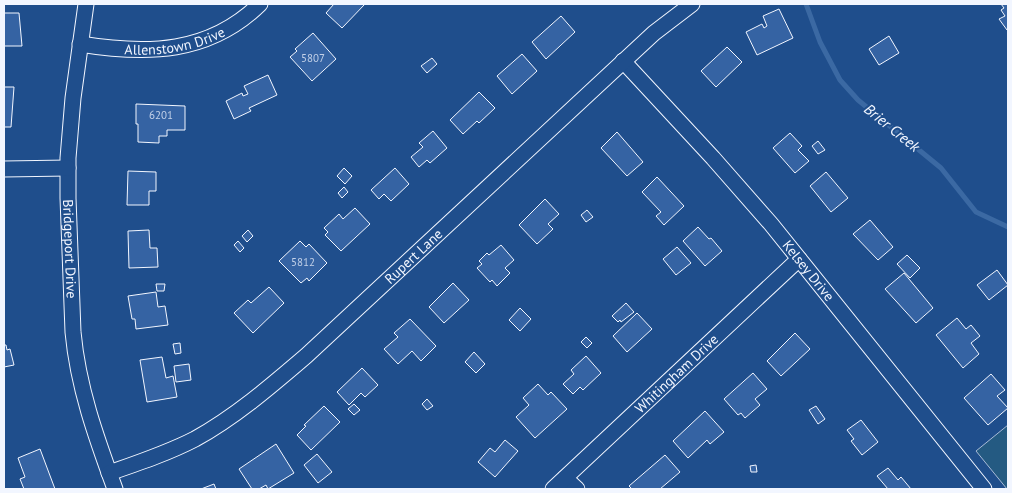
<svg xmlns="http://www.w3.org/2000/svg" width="1012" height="493" font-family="'PT Sans',sans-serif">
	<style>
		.green { fill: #245a82; stroke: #a8bbd7 }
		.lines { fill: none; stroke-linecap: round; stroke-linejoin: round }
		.stream { stroke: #3b69a3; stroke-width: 5 }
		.building { fill: #3563a3; stroke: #f2f6ff }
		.street-casing { stroke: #f2f6ff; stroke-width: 17 }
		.street { stroke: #1f4e8c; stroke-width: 15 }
		.labels { text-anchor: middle; stroke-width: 4; stroke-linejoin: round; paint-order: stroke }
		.number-label { font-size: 11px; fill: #c3d1e8 }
		.street-label { font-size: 14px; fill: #f2f6ff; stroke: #1f4e8c }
		.water-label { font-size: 15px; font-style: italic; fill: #f2f6ff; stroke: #1f4e8c }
	</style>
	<rect width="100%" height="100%" fill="#1f4e8c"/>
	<path class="green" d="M1008,425V489H1007L976,451Z"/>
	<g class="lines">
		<path class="stream" d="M806,4L820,42L840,80L858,100L941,168L976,212L1008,227"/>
	</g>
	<g class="building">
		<path d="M334,4H365L342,28L326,13Z"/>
		<path d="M1001,4H1008V29L1007,30L999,19L1005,16L1001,10L1004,8Z"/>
		<path d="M779,9L793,38L757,55L746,32L762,24L764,28L767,26L763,16Z"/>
		<path d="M4,13H19L22,46H4Z"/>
		<path d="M561,16L575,32L546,59L532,42Z"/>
		<path d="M313,33L336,59L312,81L290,57L297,51L295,49Z"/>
		<path d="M889,36L899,53L879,65L869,49Z"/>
		<path d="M727,47L742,62L716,87L701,71Z"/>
		<path d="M522,54L537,71L512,94L497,76Z"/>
		<path d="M432,58L437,64L427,73L421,66Z"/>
		<path d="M268,75L277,95L249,108L251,111L234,119L226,101L242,93L243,96L248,94L244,86Z"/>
		<path d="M4,87H14L11,127H4Z"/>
		<path d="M479,92L495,108L479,123L477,121L463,134L450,120Z"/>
		<path d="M136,104L185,106V130H167V136H159V143L138,142V124H136Z"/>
		<path d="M433,131L447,148L430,163L427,160L419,167L411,157L423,147L419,143Z"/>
		<path d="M617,132L643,162L627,176L601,148Z"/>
		<path d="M790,133L802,146L798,150L809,161L795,173L773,148Z"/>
		<path d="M818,141L825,150L818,154L812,146Z"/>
		<path d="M344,168L352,176L345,184L337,176Z"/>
		<path d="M395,168L409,184L391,201L384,194L379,199L371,190Z"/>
		<path d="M128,171L156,172V191H149V205H127Z"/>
		<path d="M826,172L848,198L831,212L810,186Z"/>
		<path d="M657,177L684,206L664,225L656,216L661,212L642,192Z"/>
		<path d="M344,187L348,192L342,198L338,193Z"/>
		<path d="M545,199L559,214L548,224L553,229L537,244L519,225Z"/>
		<path d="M355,208L370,224L341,251L325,235L328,232L324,228L339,214L343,219Z"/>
		<path d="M587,210L593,217L586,222L581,215Z"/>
		<path d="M870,220L893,247L878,260L853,234Z"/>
		<path d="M698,227L709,239L711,238L722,251L705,266L683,241Z"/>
		<path d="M149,230L150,248H157L158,267L129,268L128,231Z"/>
		<path d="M248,230L253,236L247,242L242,236Z"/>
		<path d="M238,241L244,248L240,252L234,245Z"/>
		<path d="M300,241L306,247L309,244L327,263L309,281L307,278L301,283L279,261Z"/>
		<path d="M501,245L514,260L505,268L510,273L497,286L492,280L490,282L477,268L482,264L479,261L487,253L489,255Z"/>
		<path d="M677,247L691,263L676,275L663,259Z"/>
		<path d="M907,255L920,268L910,278L897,264Z"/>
		<path d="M997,270L1008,285L989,300L977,285Z"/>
		<path d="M904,273L933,308L916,323L885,289Z"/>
		<path d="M453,283L469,300L444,323L429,307Z"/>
		<path d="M156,284H165L164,291H157Z"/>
		<path d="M269,287L284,303L253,333L234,313L248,300L251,303Z"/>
		<path d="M156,292L158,307L165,306L168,325L136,329L135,319H132L128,296Z"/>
		<path d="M626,303L634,312L621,322L620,320L618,322L612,316Z"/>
		<path d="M520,308L531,319L520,331L509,320Z"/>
		<path d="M637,313L652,329L627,352L613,336Z"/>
		<path d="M957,318L966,329L971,325L980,336L971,343L979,354L963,368L936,335Z"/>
		<path d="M410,319L436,346L421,361L412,351L398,364L384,349L398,337L394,333Z"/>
		<path d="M795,333L810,349L781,376L767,361Z"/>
		<path d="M586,337L592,343L587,348L581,342Z"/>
		<path d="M180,343L181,353L175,354L173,344Z"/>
		<path d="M4,345H6L7,350L10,349L14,365L4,367Z"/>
		<path d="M474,352L485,364L476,373L465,362Z"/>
		<path d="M586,356L601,373L583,390L580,387L573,394L563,384L574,374L571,370Z"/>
		<path d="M162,357L166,378L173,376L177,397L147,402L140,360Z"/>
		<path d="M189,364L191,380L176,382L174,366Z"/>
		<path d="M362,368L378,385L365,397L361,393L349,405L337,392Z"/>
		<path d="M753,373L767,389L755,399L760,405L745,418L741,413L738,415L724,399Z"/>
		<path d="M991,374L1005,390L997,396L1008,408L988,425L964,398Z"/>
		<path d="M538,384L548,395L551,392L567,409L535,438L516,417L529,405L523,398Z"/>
		<path d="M427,399L433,406L427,410L422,404Z"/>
		<path d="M354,404L360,410L354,415L348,409Z"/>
		<path d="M324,406L340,422L311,450L297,435L306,426L304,425Z"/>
		<path d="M816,406L825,419L818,424L809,410Z"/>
		<path d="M705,411L724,432L710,444L707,440L688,458L673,441Z"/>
		<path d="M861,420L878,442L862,455L851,441L854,439L847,430Z"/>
		<path d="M505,440L518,451L495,477L478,462L490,448L495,452Z"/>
		<path d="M276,444L294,473L268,489L266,485L259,489H252L239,469Z"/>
		<path d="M40,449L55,489H24L20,479L25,477L18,458Z"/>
		<path d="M317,454L332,472L318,483L304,465Z"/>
		<path d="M665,455L680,472L660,489H632L629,486Z"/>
		<path d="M756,465L757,472H751L750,466Z"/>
		<path d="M888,468L898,480L901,477L911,489H888L877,476Z"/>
		<path d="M214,484L216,489H201Z"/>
	</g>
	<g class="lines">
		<g class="street-casing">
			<g id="street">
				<path id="s1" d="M86,4L73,98L68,158V198L73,332C78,387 96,437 115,489"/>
				<path id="s2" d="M80,44C147,55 209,54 260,4"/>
				<path id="s3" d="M623,61L713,158L771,224L984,489"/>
				<path d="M4,169L68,168"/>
				<path id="s4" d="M109,473C138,463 168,453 195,439C235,417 271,386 306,356L654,33L692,4"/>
				<path d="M565,478L577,489"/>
				<path id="s5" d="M553,489L799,259"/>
			</g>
		</g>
		<use href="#street" class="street"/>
	</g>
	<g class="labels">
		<g class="number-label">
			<text x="313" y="62">5807</text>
			<text x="161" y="119">6201</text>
			<text x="303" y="266">5812</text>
		</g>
		<g class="street-label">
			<text dy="5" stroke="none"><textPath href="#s2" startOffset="96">Allenstown Drive</textPath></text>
			<text dy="5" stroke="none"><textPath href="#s1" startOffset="246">Bridgeport Drive</textPath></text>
			<text dy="5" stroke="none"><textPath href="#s4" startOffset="378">Rupert Lane</textPath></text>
			<text dy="5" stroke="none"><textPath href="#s3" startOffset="280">Kelsey Drive</textPath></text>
			<text dy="5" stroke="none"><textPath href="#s5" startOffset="169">Whitingham Drive</textPath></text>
		</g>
		<g class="water-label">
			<text transform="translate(892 128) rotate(39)" y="5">Brier Creek</text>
		</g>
	</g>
	<rect width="1012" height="493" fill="none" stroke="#f2f6ff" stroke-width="10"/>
</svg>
